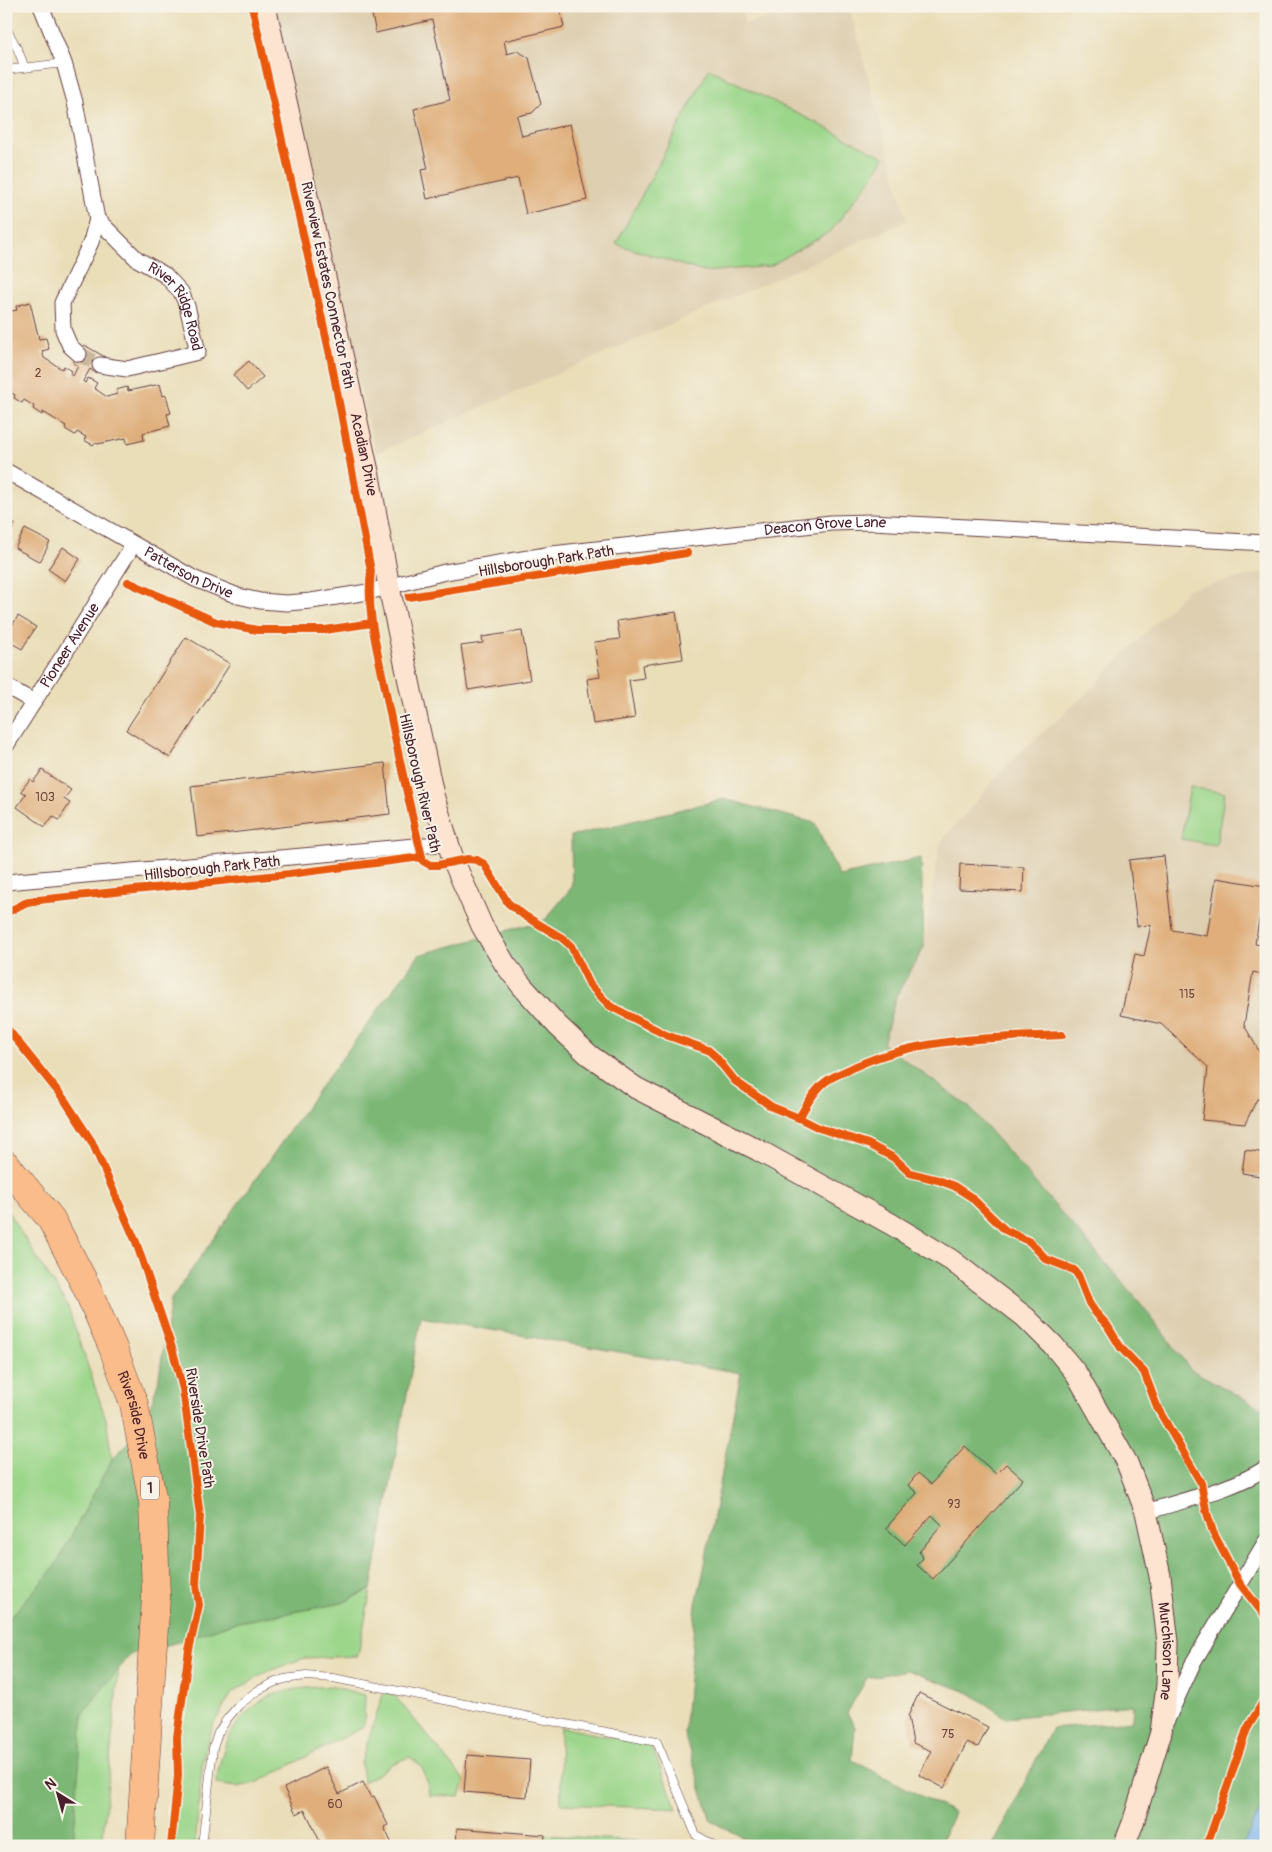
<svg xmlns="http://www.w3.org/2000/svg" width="1272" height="1852" font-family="Pangolin,sans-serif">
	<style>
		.built { fill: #decfb1 }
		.green { fill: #9bd68a; stroke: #727a5a }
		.forest { fill: #7cb776; stroke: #636b50 }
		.water { fill: #76b3e9; stroke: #60698a }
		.building { fill: #dfae7a }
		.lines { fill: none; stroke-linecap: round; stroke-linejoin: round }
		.street-tunnel { stroke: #cab89d; stroke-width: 15; stroke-dasharray: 15 8; stroke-linecap: butt }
		.lane-casing { stroke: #623c40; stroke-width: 9 }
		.street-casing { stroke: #623c40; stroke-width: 17 }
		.secondary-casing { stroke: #623c40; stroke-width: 23 }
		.highway-casing { stroke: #623c40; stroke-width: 29 }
		.lane { stroke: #fff; stroke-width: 8 }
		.street { stroke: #fff; stroke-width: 15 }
		.secondary { stroke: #fde4d0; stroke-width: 21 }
		.highway { stroke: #f9bc8a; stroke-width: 28 }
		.cycleway-casing { stroke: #f7f3e8; stroke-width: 11 }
		.cycleway { stroke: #e8590c; stroke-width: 8 }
		.labels { text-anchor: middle; stroke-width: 4; stroke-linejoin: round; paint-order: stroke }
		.number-label { font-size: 12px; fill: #6f433f }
		.shield { fill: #f7f3e8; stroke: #7e5f64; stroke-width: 1 }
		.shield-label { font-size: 14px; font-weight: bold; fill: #4a1f2b }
		.street-label { font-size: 15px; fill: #4a1f2b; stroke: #f7f3e8 }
	</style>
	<rect width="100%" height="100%" fill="#f7f3e8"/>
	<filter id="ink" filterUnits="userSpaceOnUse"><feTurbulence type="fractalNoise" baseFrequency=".02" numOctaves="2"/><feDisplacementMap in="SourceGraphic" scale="10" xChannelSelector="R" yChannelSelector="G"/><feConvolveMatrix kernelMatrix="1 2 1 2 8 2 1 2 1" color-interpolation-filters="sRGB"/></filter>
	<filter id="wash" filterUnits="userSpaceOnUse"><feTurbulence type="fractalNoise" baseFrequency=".0096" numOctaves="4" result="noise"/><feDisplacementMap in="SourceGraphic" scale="20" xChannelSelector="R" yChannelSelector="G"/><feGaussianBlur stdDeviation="1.12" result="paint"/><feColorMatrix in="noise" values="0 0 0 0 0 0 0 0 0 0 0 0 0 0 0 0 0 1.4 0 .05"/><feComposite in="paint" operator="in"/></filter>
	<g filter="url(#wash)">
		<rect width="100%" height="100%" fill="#eadeb9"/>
		<g class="built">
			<path d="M270,6H740L745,24L816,6H849L907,221L376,453Z"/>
			<path d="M1266,572V1409L1261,1408L1190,1369L1141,1304L969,1107L883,1044L896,996L924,947L940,843L1011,761L1087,693L1188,589Z"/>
		</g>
		<g class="green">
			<path d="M709,69L884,157L873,176L831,231L770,266L704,272L616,244Z"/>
			<path d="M1190,787L1225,793L1216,845L1181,839Z"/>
			<path d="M6,1209L67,1305L106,1419L128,1568L102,1846H6Z"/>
			<path d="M371,1589L358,1656L305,1658L268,1671L232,1693L214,1723L203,1757L195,1846H170L172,1792L184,1639L233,1623L342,1603Z"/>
			<path d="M330,1686L365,1695L364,1724L360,1729L256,1783L237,1787L216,1784C221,1753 228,1727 254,1707C259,1703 264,1698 270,1696C289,1688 310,1688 330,1686Z"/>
			<path d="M386,1692L394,1695L465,1781L460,1797L429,1795C427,1779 425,1765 409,1757L390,1765L378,1774L363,1782L361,1763L382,1697Z"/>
			<path d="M560,1727L651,1745L677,1809L561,1804Z"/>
			<path d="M545,1835L680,1844L684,1846H544Z"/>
		</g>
		<path class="forest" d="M724,799L815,823L839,876L921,858L924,947L896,996L883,1044L969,1107L1141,1304L1190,1369L1261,1408L1266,1407V1801L1243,1843L1241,1846H993L1052,1728L1132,1721L1133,1705L1006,1718L970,1693L907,1670L867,1678L847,1713L855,1727L852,1760L954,1813L939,1846H759L711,1821L684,1733L696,1604L703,1574L741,1373L421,1318L371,1589L342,1603L233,1623L175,1643L131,1654L83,1713L73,1846H6V1622L54,1568L112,1459L142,1429L158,1383L171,1299L317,1092L419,955L545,920L572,887L571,836Z"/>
		<path class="water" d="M1266,1801V1846H1241L1243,1843Z"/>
		<g id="blocks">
			<g class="building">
				<path d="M370,6H551L552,11L560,10L564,27L504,41L507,54L518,51L529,58L541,104L532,113L517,116L522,136L570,124L587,200L526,214L518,178L427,199L421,170L428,169L414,109L450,100L432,20L376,33Z"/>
				<path d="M30,302L39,339L46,338L49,349L42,351L44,358L62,369L64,366L72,371L70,374L73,376L78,366L73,363L84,345L105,357L96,373L90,369L83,381L85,383L88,378L97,383L94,388L107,397L117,394L116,390L127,387L128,391L160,384L163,396L166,395L171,413L167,414L170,426L143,433L144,440L127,444L126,438L98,444L95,443L93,445L84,440L86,437L77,432L75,435L65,429L66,426L43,412L42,415L33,409L34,406L24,400L22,403L14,398L15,395L6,389V312L17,310L16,306Z"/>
				<path d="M249,361L263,377L247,391L233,375Z"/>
				<path d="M6,520L15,524L6,541Z"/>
				<path d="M25,529L50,542L40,562L15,548Z"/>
				<path d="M63,547L80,559L65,581L48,569Z"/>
				<path d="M676,612L683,659L642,665L644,678L629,680L635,718L593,724L587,679L600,677L594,642L620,639L617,621Z"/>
				<path d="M18,616L36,627L22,649L6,640V635Z"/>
				<path d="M522,631L530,680L468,690L461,646L483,643L482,637Z"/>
				<path d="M186,637L230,664L170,758L126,730Z"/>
				<path d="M385,763L390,814L197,837L191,786Z"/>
				<path d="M42,770L71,790L64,799L70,803L59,820L53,816L45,827L17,807L26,794L21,791L30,779L33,782Z"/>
				<path d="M1164,856L1172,930L1207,936L1216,878L1265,886L1255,944L1266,946V951L1262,974L1253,972L1244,1025L1266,1063V1100L1257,1099L1245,1124L1202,1120L1208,1067L1161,1024L1121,1015L1135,954L1144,956L1151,925L1137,926L1129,860Z"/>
				<path d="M960,864L1024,867L1023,892L959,889Z"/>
				<path d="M1245,1150L1266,1153V1177L1242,1173Z"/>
				<path d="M965,1446L996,1474L1006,1464L1023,1479L933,1579L917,1565L923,1558L919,1552L942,1525L932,1515L905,1545L886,1528L917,1493L908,1485L918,1473L931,1484Z"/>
				<path d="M919,1693L988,1727L978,1747L967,1742L944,1788L919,1775L931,1751L913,1743L908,1716Z"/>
				<path d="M467,1755L530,1760L527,1797L464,1792Z"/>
				<path d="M326,1767L339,1794L363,1782L371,1798L374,1796L388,1825L384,1827L393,1846H322L305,1810L296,1814L284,1788Z"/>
				<path d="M457,1828L545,1835L544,1846H456Z"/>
			</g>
		</g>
	</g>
	<g filter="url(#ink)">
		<use href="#blocks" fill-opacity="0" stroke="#623c40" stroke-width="1"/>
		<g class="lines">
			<path class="street-tunnel" d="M79,354L100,365"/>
			<g class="lane-casing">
				<g id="lane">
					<path d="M6,28L18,50L25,68"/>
					<path d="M6,70L64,63"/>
					<path d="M202,1846L213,1748L218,1733L227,1719L239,1705L257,1691L273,1683L284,1679L306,1676L333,1678L657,1742L696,1835L715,1846"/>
				</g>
			</g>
			<g class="street-casing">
				<g id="street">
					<path d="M41,6L64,63L75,102L97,219L91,242L62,303L63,330L70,346L79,354"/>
					<path id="s1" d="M97,219L137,259L165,275L181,292L187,306L198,352L127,369L100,365"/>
					<path id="s2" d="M6,471L195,579L238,596L260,601L287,603L311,601L368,592L445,572L552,554L831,523L872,522L1266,543"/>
					<path d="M6,686L34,702"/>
					<path id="s3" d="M6,746L133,545"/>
					<path d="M6,882L449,843"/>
					<path d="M1146,1512C1186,1499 1230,1491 1266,1468"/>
					<path d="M1167,1720L1194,1661L1266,1541"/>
				</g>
			</g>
			<g class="secondary-casing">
				<g id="secondary">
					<path id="s4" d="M265,6L369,476L389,587L433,795L454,862L482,926L505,964L522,986L557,1025L589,1055L636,1088L758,1150L891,1224L951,1260L1025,1317L1053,1345L1076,1373L1127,1463L1146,1512L1160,1576L1168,1642L1167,1685L1161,1732L1133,1823L1124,1846"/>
				</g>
			</g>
			<g class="highway-casing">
				<g id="highway">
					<path id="s5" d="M6,1165L51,1219L86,1286L113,1348L134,1404L153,1502L156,1597L140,1846"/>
				</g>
			</g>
			<use href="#lane" class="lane"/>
			<use href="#street" class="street"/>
			<use href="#secondary" class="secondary"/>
			<use href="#highway" class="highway"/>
			<g class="cycleway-casing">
				<g id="cycleway">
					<path d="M252,6L330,355L371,571C366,611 377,649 385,688C396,746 409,803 423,861L430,865H438L468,859L477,860L484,864L508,903L525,916L562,938L571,946L590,985L610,1006L666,1035L708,1050L715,1056L735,1081L772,1107L799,1118L819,1128L868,1144L894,1158L910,1173L938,1180L954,1186L971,1197L1005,1230L1030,1242L1046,1259L1074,1270L1078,1275L1089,1303L1095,1312L1107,1325L1121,1348L1144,1372L1158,1409L1201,1483L1206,1510L1213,1532L1240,1584L1266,1617"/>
					<path d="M128,582L216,622L257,630H325L372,623"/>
					<path d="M409,597L687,553"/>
					<path d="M6,913L25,903L38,900L289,874L422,857"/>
					<path d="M6,1027L64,1099L92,1142L136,1242L172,1348L183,1389L200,1516L196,1585L199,1605L189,1650L177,1737L178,1776L171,1846"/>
					<path d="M799,1118C806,1106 813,1092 824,1083C832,1076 844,1072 854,1067C919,1037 992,1038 1062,1035"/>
					<path d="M1205,1846L1210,1836L1247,1729L1266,1697"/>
				</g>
			</g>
			<use href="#cycleway" class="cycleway"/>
		</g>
	</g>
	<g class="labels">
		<g class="number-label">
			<text x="38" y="377">2</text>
			<text x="45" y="801">103</text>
			<text x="1187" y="998">115</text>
			<text x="954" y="1508">93</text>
			<text x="948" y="1738">75</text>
			<text x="335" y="1808">60</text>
		</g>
		<rect class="shield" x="141" y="1476.5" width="18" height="23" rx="4"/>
		<g class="shield-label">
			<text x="150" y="1493">1</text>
		</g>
		<g class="street-label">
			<text transform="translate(328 285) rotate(78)" y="5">Riverview Estates Connector Path</text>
			<text dy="5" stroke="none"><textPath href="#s1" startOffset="122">River Ridge Road</textPath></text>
			<text dy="5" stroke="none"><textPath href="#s4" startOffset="459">Acadian Drive</textPath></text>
			<text dy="5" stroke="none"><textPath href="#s2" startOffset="858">Deacon Grove Lane</textPath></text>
			<text transform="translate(546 561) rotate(-9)" y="5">Hillsborough Park Path</text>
			<text dy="5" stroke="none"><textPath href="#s2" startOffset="209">Patterson Drive</textPath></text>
			<text dy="5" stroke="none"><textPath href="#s3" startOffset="119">Pioneer Avenue</textPath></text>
			<text transform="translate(420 783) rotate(77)" y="5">Hillsborough River Path</text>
			<text transform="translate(212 868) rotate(-6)" y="5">Hillsborough Park Path</text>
			<text dy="5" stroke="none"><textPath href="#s5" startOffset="284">Riverside Drive</textPath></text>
			<text transform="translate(200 1428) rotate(81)" y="5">Riverside Drive Path</text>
			<text dy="5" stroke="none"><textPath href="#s4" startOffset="1998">Murchison Lane</textPath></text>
		</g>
	</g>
	<rect width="1272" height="1852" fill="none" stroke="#f7f3e8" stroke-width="25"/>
	<g transform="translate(58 1794) rotate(323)" stroke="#f7f3e8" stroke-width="4" paint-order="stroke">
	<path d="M0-4L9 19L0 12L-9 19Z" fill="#4a1f2b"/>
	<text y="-8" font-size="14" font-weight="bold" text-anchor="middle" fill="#4a1f2b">N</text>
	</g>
</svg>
